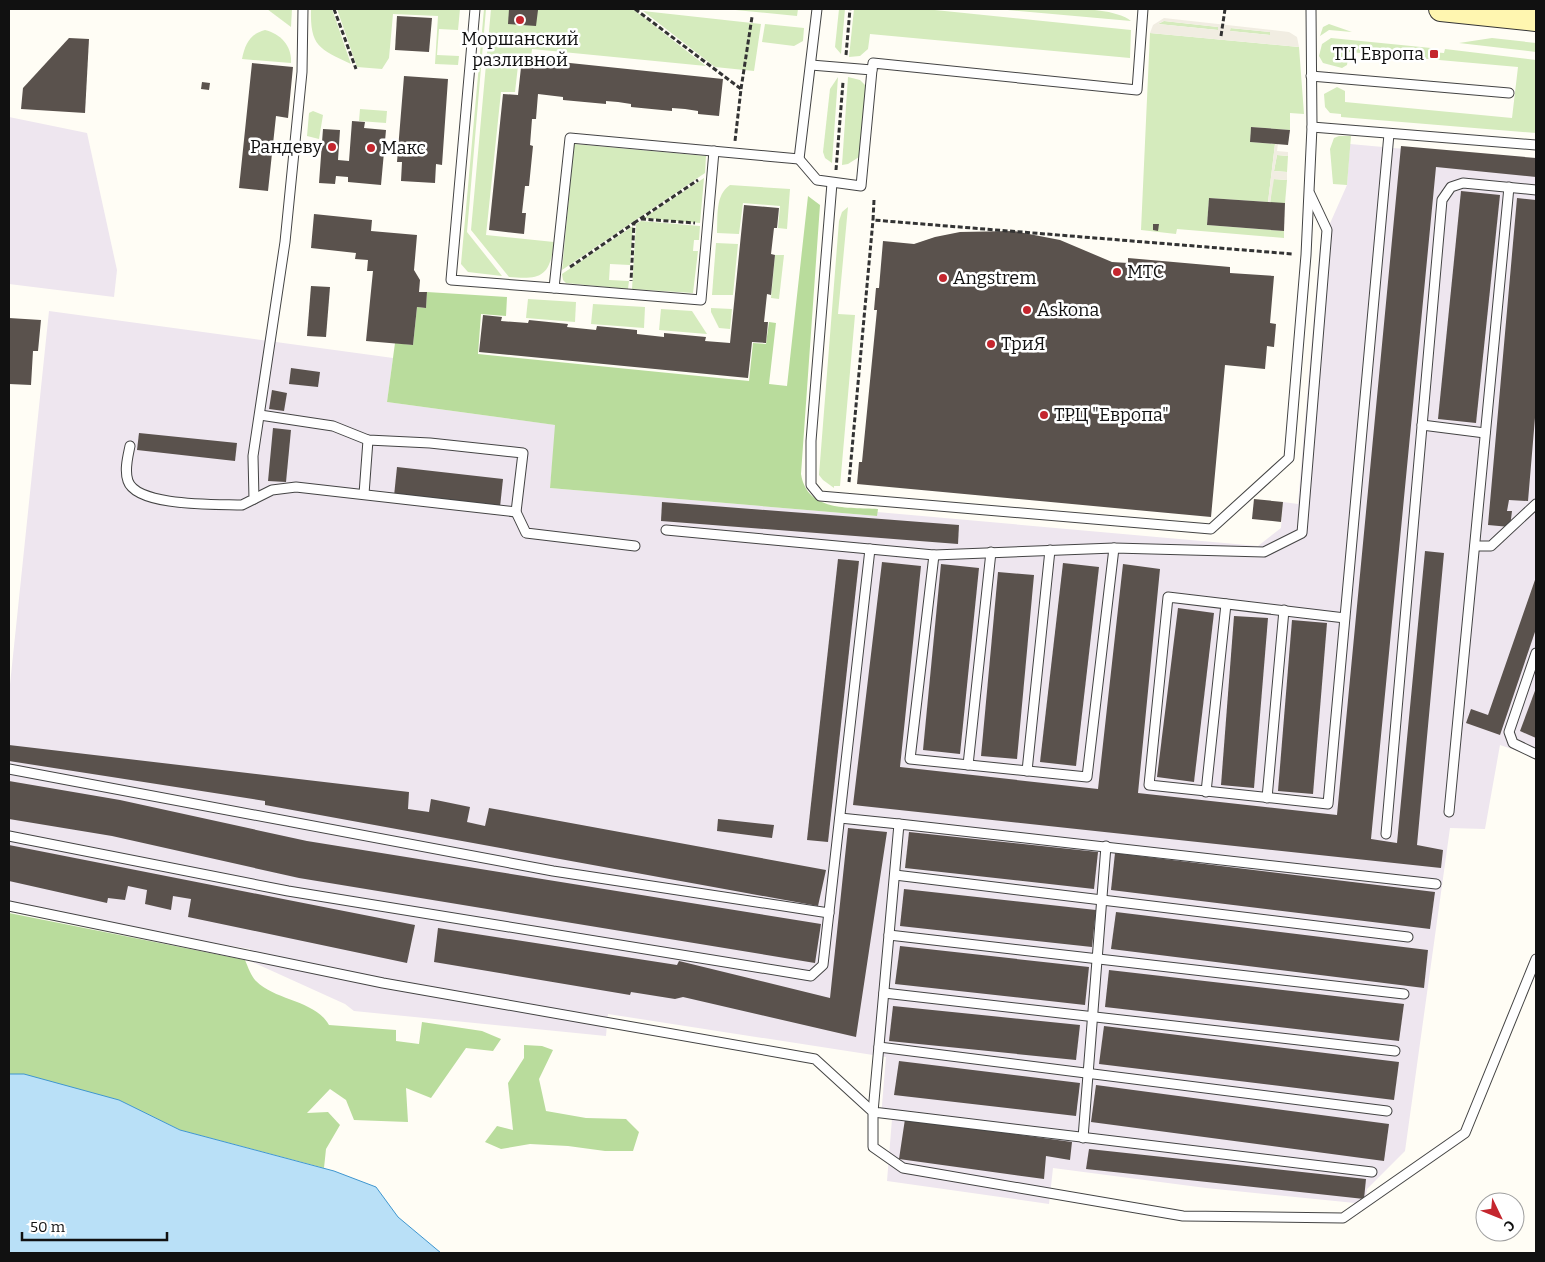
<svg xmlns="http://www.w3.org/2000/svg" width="1545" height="1262" font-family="Bitter,serif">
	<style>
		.industrial { fill: #eee6ef }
		.green { fill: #d5ebbd }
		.forest { fill: #b9dc9c }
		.plaza { fill: #f1ede2; fill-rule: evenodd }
		.water { fill: #b9e0f7; stroke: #3f96cf }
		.building { fill: #5a524d }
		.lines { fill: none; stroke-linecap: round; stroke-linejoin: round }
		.service-casing { stroke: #444; stroke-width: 11 }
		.secondary-casing { stroke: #333; stroke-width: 26 }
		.path { stroke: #333; stroke-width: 3; stroke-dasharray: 5 2.5; stroke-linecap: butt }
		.service { stroke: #fff; stroke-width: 9 }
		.secondary { stroke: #fff6b0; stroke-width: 24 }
		.poi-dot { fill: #c4262e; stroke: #fff; stroke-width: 2 }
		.labels { text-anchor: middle; stroke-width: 5; stroke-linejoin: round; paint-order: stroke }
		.poi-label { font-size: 18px; fill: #111; stroke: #fff; text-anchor: start }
	</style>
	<rect width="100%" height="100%" fill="#fffdf5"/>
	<g class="industrial">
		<path d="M9,117L87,133L117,270L114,297L9,284Z"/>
		<path d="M1350,144L1536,161V757L1500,745L1485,829L1450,828L1405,1151L1367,1189L1365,1204L1206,1188L1053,1168L1049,1204L887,1181L892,1119L881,1117L886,1057L608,1014L606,1036L354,1011L345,1004L250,961V949L9,911V694L49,311L393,358L387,402L556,425L550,488L877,516V512L1258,546L1281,528L1283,502L1298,504L1320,246L1347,185Z"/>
	</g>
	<g class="green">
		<path d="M267,9H292L291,27Z"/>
		<path d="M311,9H332L351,64C319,49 310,46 311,9Z"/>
		<path d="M337,9H468H460L458,30L439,29L437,55L459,56L458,65L435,64L438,16L393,14L389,58L382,69L357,67Z"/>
		<path d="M484,9H486L467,232L502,276L468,272L461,264Z"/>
		<path d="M491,9L634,10L706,66L532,49L531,57H519L515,92H501L486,235L554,242C550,276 542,280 509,277L471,230Z"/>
		<path d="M725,9H798L797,16Z"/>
		<path d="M839,9H845L841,54L835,47Z"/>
		<path d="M854,9H925L1131,30L1130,58L870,34L868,49L860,56L849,57Z"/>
		<path d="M997,9C1027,9 1110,3 1131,21Z"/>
		<path d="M643,11L761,24L754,71L715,67Z"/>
		<path d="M1164,21L1218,27V30L1158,24Z"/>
		<path d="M765,24L804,28L803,41L794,46L762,42Z"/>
		<path d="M1329,24L1352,32L1329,30L1320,36L1323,27Z"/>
		<path d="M1230,28L1270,32V35L1230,31Z"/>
		<path d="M265,30C281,34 292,46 291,63L242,59C245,44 250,34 265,30Z"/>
		<path d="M1150,33L1299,47L1304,114L1290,113V130L1251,127L1250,142L1275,144L1268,202L1209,198L1207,225L1284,231V238L1177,229L1176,234L1141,230Z"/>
		<path d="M1331,38L1431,48V52L1444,53L1445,49L1536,60V133L1341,117V114L1330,113L1325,107L1324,94L1337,87L1345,91V102L1512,118L1518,67L1349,52L1347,65L1342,68L1323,63L1319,56L1322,44Z"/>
		<path d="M1492,38L1536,43V52L1459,43Z"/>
		<path d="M838,77L832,163L825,158L823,152L830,89Z"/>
		<path d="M848,77L860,80L866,86L859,157L848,164L842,165Z"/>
		<path d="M360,109L387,111L386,123L359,121Z"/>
		<path d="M313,111L323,115L319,139L307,136L309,113Z"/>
		<path d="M1339,136H1351L1347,185L1333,184L1330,149L1334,138Z"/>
		<path d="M574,144L706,156L705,173L562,270Z"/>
		<path d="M1277,155L1288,156L1287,172L1274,171Z"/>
		<path d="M704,178L700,223L644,218Z"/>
		<path d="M1273,179L1287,180L1285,203H1270Z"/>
		<path d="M730,185L790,189L787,229L778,228L780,206L743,203L739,234L717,233C718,216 715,195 730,185Z"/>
		<path d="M848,207L838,314L855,315L840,486H834V488L823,480L819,475L839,221L842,212Z"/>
		<path d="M641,221L700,226L699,240H694L693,251H698L693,293L632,289L636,224Z"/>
		<path d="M633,226L630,265L610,264L609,280L629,281L628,289L566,283L563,280L562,274Z"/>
		<path d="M716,243L738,244L733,295H712Z"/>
		<path d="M775,255H784L779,299L771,298Z"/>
		<path d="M528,299L576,302L575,322L526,318Z"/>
		<path d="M593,304L645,307L644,328L591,324Z"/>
		<path d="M711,308L732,309L730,329L719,328L711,312Z"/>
		<path d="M661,309L692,311L707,334L659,330Z"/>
	</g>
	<g class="forest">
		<path d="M808,196L820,205L801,474C807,512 848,507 878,509L877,516L550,488L555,425L387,402L395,343L413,345L417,307L426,308L427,292L507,297L506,316L481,314L478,354L749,381L753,343L766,344L769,322L776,323L769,384L787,386Z"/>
		<path d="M9,913L245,960C248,967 251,976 256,981C276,1001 315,1000 329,1025L396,1030V1041L419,1044L422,1022L482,1031L501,1039L493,1051L466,1048L431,1098L406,1088L408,1122L354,1120L346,1100L330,1089L307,1113L328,1112L340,1125L326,1149L324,1168L180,1130L119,1100L9,1074Z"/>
		<path d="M524,1045L542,1046L553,1050L539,1079L546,1111L586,1118L626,1119L639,1132L633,1151H605L568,1146L530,1144L501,1149L485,1142L497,1126L513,1130L508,1083L524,1058Z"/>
	</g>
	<g class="plaza">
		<path d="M1164,18L1289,32L1297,37L1299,47L1150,33L1153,25ZM1164,21L1218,27V30L1158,24ZM1231,28L1270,32V35L1230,31Z"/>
		<path d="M1275,144H1278L1277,151L1288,152V156L1277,155L1274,171L1287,172V180L1274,179L1270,203L1268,202Z"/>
	</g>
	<path class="water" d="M9,1074H24L119,1100L180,1130L334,1171L376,1187L398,1217L441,1253H9Z"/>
	<g class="building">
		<path d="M509,9L538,10L536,26L508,24Z"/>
		<path d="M397,16L432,18L429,52L395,50Z"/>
		<path d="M69,38L89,39L85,113L21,109L23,88Z"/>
		<path d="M522,58L723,79L719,116L698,114V111L685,109L672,108V111L631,107V104L618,102L606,101V104L563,100V97L538,94L536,119H532L530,145L533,146L529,186H525L522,213H526L524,234L489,230L503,94L518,95Z"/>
		<path d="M252,63L293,67L288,118L276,116L268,191L239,188Z"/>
		<path d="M404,76L448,79L442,165L436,164L435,183L401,181L402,162H397Z"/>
		<path d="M202,82L210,83L209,90L201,89Z"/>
		<path d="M352,121L365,122L364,128L386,130L381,185L348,182V177L336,176L335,184L319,183L323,129L340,130L338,160L349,161Z"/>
		<path d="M1251,127L1290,130L1288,145L1250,142Z"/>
		<path d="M1401,146L1536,158V177L1436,167L1371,839L1397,843L1425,551L1444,553L1417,845L1443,850L1441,868L853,805L882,562L921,566L900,767L1098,789L1123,564L1160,569L1138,793L1337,815Z"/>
		<path d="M1461,191L1500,195L1476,423L1438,419Z"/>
		<path d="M1209,198L1285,203L1284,231L1207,225Z"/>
		<path d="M1517,198L1536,200V406L1528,501L1509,500L1507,511H1512L1510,527L1488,525Z"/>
		<path d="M744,205L779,208L777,228H774L771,254L775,255L771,295L767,294L764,322H768L766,343L752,342L748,378L479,352L483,315L502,317L501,321L528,323L529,320L568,324L567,327L596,330L597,326L637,330V334L664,337V333L706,337L705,341L730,343Z"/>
		<path d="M314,214L372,220L371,231L417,235L414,270L420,280L419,292H427L426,308L417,307L413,345L366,341L373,271H367L368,260L355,259L356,253L311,248Z"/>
		<path d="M1153,224H1159L1158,231L1153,230Z"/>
		<path d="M1014,231L1060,240L1112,262L1128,263V258L1230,267V273L1274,276L1270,323L1276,324L1274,347L1267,346L1265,369L1225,365L1211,517L857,484L859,462H862L877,310H874L876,288H879L883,241L914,244L935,237L960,232Z"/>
		<path d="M311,286L330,287L326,337L307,336Z"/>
		<path d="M9,318L41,320L38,351H33L31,385L9,384Z"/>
		<path d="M291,368L320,372L318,387L289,384Z"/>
		<path d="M272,390L287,393L284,411L269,409Z"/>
		<path d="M273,428L291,430L286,482L268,481Z"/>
		<path d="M139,433L237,443L235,461L137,450Z"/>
		<path d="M397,467L503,479L500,507L394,496Z"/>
		<path d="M1254,499L1283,502L1281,522L1252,519Z"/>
		<path d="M662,502L959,525L958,544L661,521Z"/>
		<path d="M838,559L859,561L828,842L807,840Z"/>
		<path d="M1063,563L1099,567L1076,766L1040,762Z"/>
		<path d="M941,564L979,568L960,754L923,750Z"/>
		<path d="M998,572L1034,575L1017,759L981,756Z"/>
		<path d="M1536,577V629L1500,735L1466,723L1471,709L1488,715Z"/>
		<path d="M1178,608L1214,613L1194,782L1157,777Z"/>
		<path d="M1234,616L1268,618L1254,788L1221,785Z"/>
		<path d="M1292,620L1327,623L1313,794L1278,791Z"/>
		<path d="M1536,688V738L1520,731Z"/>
		<path d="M9,745L409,792L408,809L429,812L431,799L470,807L467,822L485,826L489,808L826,870L818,906L265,805V801L9,761Z"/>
		<path d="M9,781L120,800L307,841L821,924L815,963L299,878L112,836L9,819Z"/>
		<path d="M718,819L774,825L772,838L717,831Z"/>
		<path d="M848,828L887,832L856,1037L683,997L675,999L631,992L630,995L434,962L438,928L677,965L679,961L830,998Z"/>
		<path d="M909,832L1098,852L1094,889L905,868Z"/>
		<path d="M9,845L415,925L407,963L188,917L191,899L173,896L171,910L145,904L147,890L128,886L125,900L108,898L107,903L9,881Z"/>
		<path d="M1115,853L1435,892L1430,929L1111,890Z"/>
		<path d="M904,889L1096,910L1092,947L900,926Z"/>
		<path d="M1116,912L1428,950L1424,988L1111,949Z"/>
		<path d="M900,946L1089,967L1085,1005L895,984Z"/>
		<path d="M1109,970L1404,1004L1399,1041L1105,1007Z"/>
		<path d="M893,1006L1080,1025L1076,1060L889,1041Z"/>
		<path d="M1104,1026L1399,1062L1394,1100L1099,1064Z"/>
		<path d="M899,1061L1080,1083L1076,1116L894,1095Z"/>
		<path d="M1096,1085L1389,1124L1384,1161L1091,1122Z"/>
		<path d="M905,1119L1072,1142L1070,1160L1046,1156L1044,1179L899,1159Z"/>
		<path d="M1089,1149L1366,1179L1364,1199L1086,1169Z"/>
	</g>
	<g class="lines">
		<g class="service-casing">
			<g id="service">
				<path d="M475,9L451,280L554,288L570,138L799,159L817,9"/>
				<path d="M872,70L873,63L1137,90L1143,9"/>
				<path d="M1311,76L1509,93"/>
				<path d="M1312,127L1536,145"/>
				<path d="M799,159L817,180L861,186L872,70L811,65"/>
				<path d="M832,183L811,441V485L820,496L1211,529L1289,458L1306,255L1312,127L1311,9"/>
				<path d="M554,288L701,300L714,151"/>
				<path d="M260,415L333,426L368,440L430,443L523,453L516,512L526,533L635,546"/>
				<path d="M1422,425L1485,433"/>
				<path d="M130,446C128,456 124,470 128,481C137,507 218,504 242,505L254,499L253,456L285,242L302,72L303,9"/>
				<path d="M364,494L368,440"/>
				<path d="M254,499L272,490L296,487L516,512"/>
				<path d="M666,530L934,555L1114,548L1264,552L1302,533L1327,230L1310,194"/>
				<path d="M1475,546H1491L1536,504"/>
				<path d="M934,555L910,759L1087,777L1114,548"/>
				<path d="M1345,618L1168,597L1149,785L1328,804L1389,134"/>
				<path d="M1536,653L1509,732L1513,743L1536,754"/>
				<path d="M968,765L991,552"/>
				<path d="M9,769L553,871L829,913"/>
				<path d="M1027,771L1050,550"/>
				<path d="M1206,792L1226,604"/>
				<path d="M1267,798L1284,610"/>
				<path d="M1449,812L1509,187"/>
				<path d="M840,818L899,824"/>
				<path d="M1386,834L1442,200L1451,187L1463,183L1536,190"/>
				<path d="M9,836L288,891L811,976L823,965L870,549"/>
				<path d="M895,875L1408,937"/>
				<path d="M9,906L383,983L815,1059L873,1112V1147L903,1168L1183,1216L1343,1218L1465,1133L1536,959"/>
				<path d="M889,935L1404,994"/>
				<path d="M884,993L1395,1051"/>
				<path d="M879,1047L1387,1111"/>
				<path d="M1083,1138L1106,846"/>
				<path d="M1372,1172L873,1112L899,824L1436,884"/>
			</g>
		</g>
		<g class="secondary-casing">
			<path id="secondary" d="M1441,9L1536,19"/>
		</g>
		<g class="path">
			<path d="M334,9L356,69"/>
			<path d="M635,9L741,89L735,141"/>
			<path d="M1221,36L1225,9"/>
			<path d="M846,55L850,9"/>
			<path d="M741,89L752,17"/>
			<path d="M836,170L843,82"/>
			<path d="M874,200L873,220L1293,254"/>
			<path d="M641,219L695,223"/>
			<path d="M634,223L698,180"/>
			<path d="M570,267L634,223L631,281"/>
			<path d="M849,482L873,220"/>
		</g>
		<use href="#service" class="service"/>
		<use href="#secondary" class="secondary"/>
	</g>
	<g class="poi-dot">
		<circle cx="520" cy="20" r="5"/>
		<rect x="1429" y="49" width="10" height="10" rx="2.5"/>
		<circle cx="332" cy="147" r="5"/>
		<circle cx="371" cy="148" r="5"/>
		<circle cx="1117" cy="272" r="5"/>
		<circle cx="943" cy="278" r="5"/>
		<circle cx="1027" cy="310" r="5"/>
		<circle cx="991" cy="344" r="5"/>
		<circle cx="1044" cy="415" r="5"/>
	</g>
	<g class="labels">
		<g class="poi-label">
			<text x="520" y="45" text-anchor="middle">Моршанский<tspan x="520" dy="21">разливной</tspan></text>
			<text x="1424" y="60" text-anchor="end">ТЦ Европа</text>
			<text x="322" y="153" text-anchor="end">Рандеву</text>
			<text x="381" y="154">Макс</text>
			<text x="1127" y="278">МТС</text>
			<text x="953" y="284">Angstrem</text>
			<text x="1037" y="316">Askona</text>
			<text x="1001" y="350">ТриЯ</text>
			<text x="1054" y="421">ТРЦ "Европа"</text>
		</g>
	</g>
	<rect width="1545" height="1262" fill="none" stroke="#111111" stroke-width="20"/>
	<g transform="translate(1500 1217) rotate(133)"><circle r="24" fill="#ffffff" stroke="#a0a0a0"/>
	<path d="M0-4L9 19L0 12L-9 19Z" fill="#c4262e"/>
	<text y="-8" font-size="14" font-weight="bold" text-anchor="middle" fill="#111111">С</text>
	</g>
	<path d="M22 1232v8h145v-8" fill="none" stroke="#111111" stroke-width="2.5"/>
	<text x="30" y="1232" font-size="15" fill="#111111" stroke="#ffffff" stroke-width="4" paint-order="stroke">50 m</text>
</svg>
